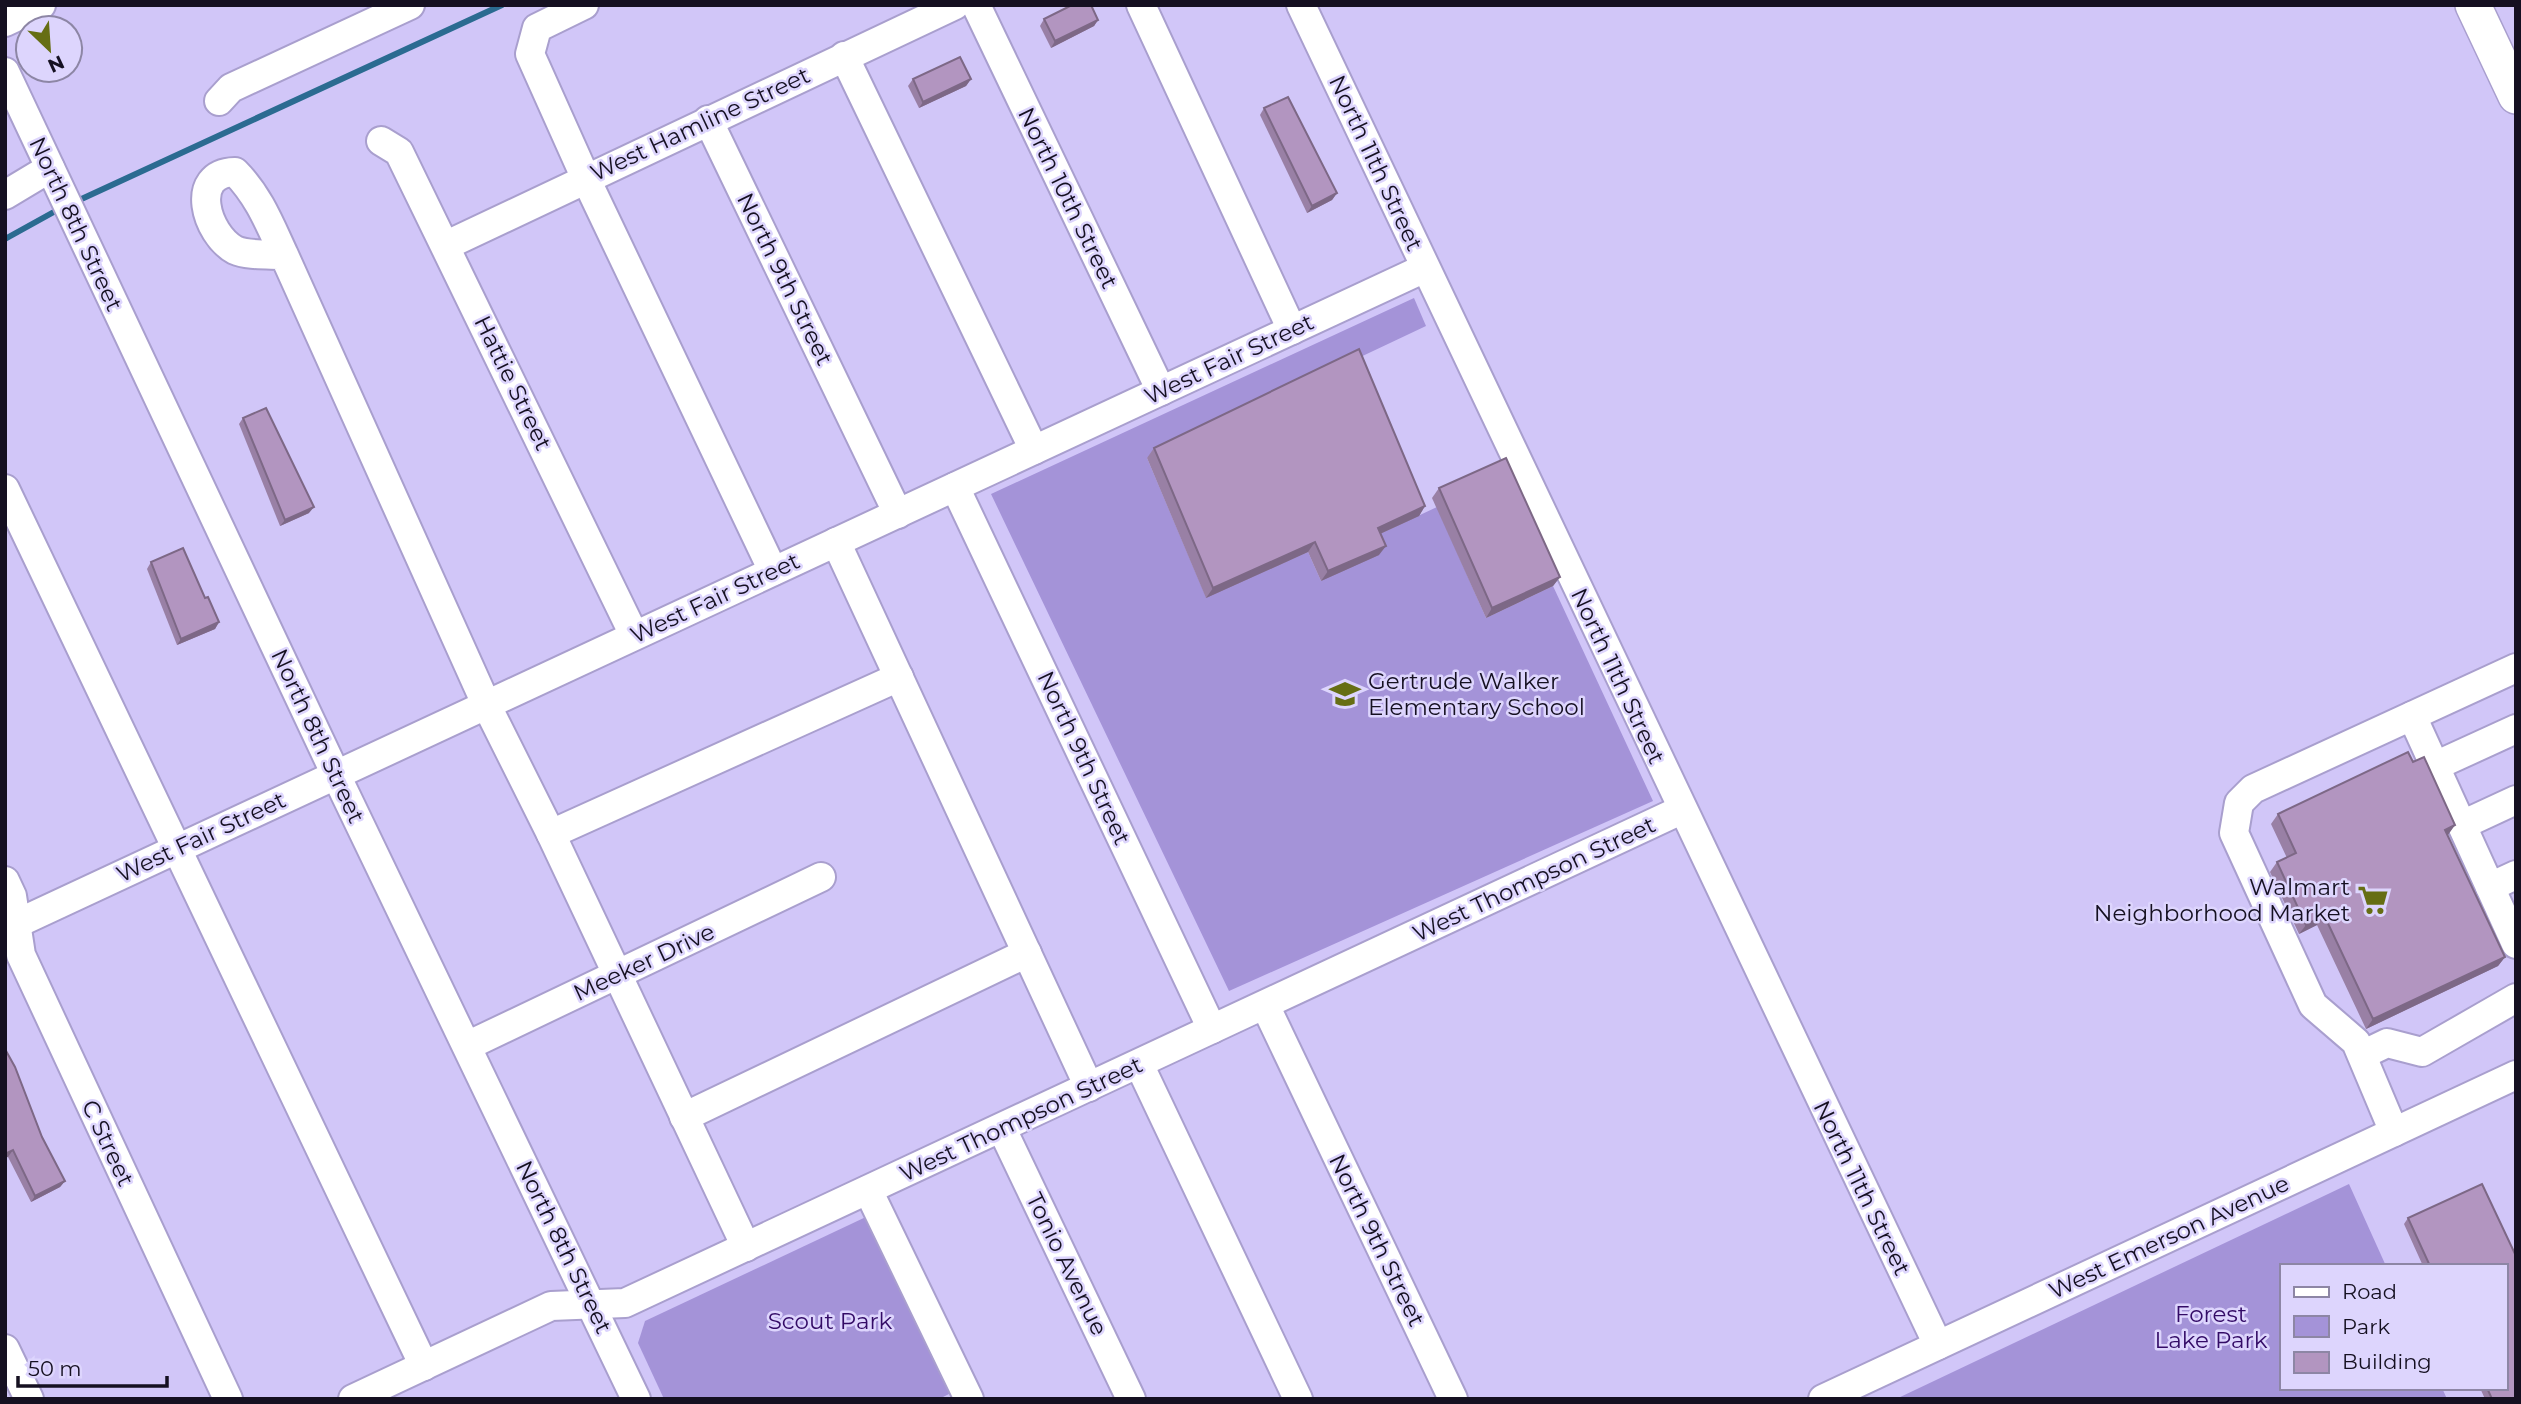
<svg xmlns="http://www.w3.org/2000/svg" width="2521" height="1404" font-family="Montserrat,sans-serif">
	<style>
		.green { fill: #a493d8 }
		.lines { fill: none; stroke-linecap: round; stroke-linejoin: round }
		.stream { stroke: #2b6b91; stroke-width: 6 }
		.minor-casing { stroke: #a99fce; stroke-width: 32 }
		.major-casing { stroke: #a99fce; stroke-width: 38 }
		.minor { stroke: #fff; stroke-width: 28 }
		.major { stroke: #fff; stroke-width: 35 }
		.wall { fill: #9980a5 }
		.shaded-wall { fill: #7d6886 }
		.building { fill: #b295c0; stroke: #7d6886; stroke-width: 2 }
		.labels { text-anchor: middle; stroke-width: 5; stroke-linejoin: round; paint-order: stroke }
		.street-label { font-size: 23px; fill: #151021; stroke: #ddd5fd }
		.poi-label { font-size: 23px; fill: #151021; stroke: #ddd5fd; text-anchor: start }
		.park-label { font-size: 23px; fill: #330b66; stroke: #ddd5fd }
	</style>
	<rect width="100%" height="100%" fill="#d1c6f8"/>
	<g class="green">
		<path d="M1414,298L1426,326L1147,458L1206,597L1308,552L1321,581L1371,538L1437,507L1486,618L1553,586L1653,801L1229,991L991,494Z"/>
		<path d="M2349,1184L2386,1266H2281V1388H2442L2447,1399H1896Z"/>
		<path d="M868,1216L951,1393L939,1399H664L638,1343L645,1321Z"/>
	</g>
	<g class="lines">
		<g class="stream">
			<path d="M75,202L502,5"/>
			<path d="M5,239L61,208"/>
		</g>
		<g class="minor-casing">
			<g id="minor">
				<path d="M584,5L537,28L530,54L586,179L773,571"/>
				<path d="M976,5L1161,391"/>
				<path d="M1141,5L1292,330"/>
				<path d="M1301,5L1938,1345"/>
				<path d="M5,22L41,5"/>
				<path d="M844,56L1034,450"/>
				<path d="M5,72L336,775L636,1399"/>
				<path d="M219,101L231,88L410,5"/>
				<path d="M708,120L898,514"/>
				<path d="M381,141L399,152L634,635"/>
				<path d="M5,195L50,168"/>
				<path d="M447,245L955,5"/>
				<path d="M284,255C270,254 248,256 235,250C206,234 188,173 235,172C259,196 270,225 284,255L486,704L551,834L746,1247"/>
				<path d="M955,487L1212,1029"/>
				<path d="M5,489L424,1366"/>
				<path d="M836,542L1089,1087"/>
				<path d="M2412,716L2516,944"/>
				<path d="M2435,766L2516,729"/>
				<path d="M2462,825L2516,800"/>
				<path d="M551,834L899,677"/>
				<path d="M5,881L12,896L21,955L228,1399"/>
				<path d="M2490,887L2516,875"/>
				<path d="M5,929L1425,268"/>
				<path d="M1265,1005L1453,1399"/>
				<path d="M467,1046L821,877"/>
				<path d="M2362,1055L2387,1043L2422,1052L2516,998"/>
				<path d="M1139,1064L1298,1399"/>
				<path d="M684,1117L1027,953"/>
				<path d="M1002,1129L1131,1399"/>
				<path d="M2394,1132L2356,1042L2313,1005L2234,833L2239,803L2253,789L2516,668"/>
				<path d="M868,1190L969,1399"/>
				<path d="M5,1349L29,1399"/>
				<path d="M353,1399L551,1306L625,1303L1681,810"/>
				<path d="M1823,1399L2516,1075"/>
			</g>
		</g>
		<g class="major-casing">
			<path id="major" d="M2473,5L2516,96"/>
		</g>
		<use href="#minor" class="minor"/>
		<use href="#major" class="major"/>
	</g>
	<g class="wall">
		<path d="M1044,19L1098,20L1094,26L1051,48L1040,26Z"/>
		<path d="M913,79H971L966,86L919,108L908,86Z"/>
		<path d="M1264,108L1337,193L1332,200L1307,213L1260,115Z"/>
		<path d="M243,418L309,513L280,526L239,424Z"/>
		<path d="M1154,448L1425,506L1419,516L1380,534L1379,555L1321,581L1308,552L1206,598L1147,458Z"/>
		<path d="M1439,488L1560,577L1553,586L1486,618L1432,498Z"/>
		<path d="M151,562L205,598L219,622L215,629L177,645L147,569Z"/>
		<path d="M2413,762L2455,825L2447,835L2505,957L2498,966L2366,1029L2317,925L2299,934L2270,872L2277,862L2287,858L2271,824L2278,814Z"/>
		<path d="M5,1049L42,1137L65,1181L60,1187L31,1202L8,1157Z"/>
		<path d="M2482,1184L2516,1256V1399H2485L2480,1388H2505V1266H2423L2404,1224L2408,1218Z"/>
	</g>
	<g class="shaded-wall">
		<path d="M1098,20L1094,26L1051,48L1055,41Z"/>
		<path d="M971,79L966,86L919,108L923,102Z"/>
		<path d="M1337,193L1332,200L1307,213L1312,206Z"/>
		<path d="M1425,506L1419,516L1371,538L1378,528Z"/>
		<path d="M314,507L309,513L280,526L285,520Z"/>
		<path d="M1315,542L1308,552L1206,598L1213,588Z"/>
		<path d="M1386,546L1379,555L1321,581L1328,571Z"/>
		<path d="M1560,577L1553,586L1486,618L1492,608Z"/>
		<path d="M219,622L215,629L177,645L181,639Z"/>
		<path d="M2455,825L2448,835L2438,839L2445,830Z"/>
		<path d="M2324,915L2317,925L2299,934L2306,925Z"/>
		<path d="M2505,957L2498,966L2366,1029L2373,1019Z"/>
		<path d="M13,1150L8,1157L5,1158V1154Z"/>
		<path d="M65,1181L60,1187L31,1202L35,1196Z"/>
	</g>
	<g class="building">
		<path d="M1072,5H1091L1098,20L1055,41L1044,19Z"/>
		<path d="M960,57L971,79L923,102L913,79Z"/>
		<path d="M1288,97L1337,193L1312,206L1264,108Z"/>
		<path d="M1359,349L1425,506L1378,528L1386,546L1328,571L1315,542L1213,588L1154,448Z"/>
		<path d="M266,408L314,507L285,520L243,418Z"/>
		<path d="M1506,458L1560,577L1492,608L1439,488Z"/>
		<path d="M183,548L205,598L208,597L219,622L181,639L151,562Z"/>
		<path d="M2408,752L2413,762L2424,757L2455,825L2445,830L2505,957L2373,1019L2324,915L2306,925L2277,862L2296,853L2278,814Z"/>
		<path d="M5,1049L15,1067L42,1137L65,1181L35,1196L13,1150L5,1154Z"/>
		<path d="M2482,1184L2516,1256V1399H2492L2487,1388H2505V1266H2430L2408,1218Z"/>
	</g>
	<defs>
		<g id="school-bare" transform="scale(2.415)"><path d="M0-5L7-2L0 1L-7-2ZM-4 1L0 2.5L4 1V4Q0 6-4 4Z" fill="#666e14" stroke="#ddd5fd" stroke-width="2.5" paint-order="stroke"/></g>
		<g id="supermarket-bare" transform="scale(2.415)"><path d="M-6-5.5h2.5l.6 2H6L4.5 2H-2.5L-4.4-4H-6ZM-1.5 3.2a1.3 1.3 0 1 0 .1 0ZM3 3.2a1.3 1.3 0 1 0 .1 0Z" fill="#666e14" stroke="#ddd5fd" stroke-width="2.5" paint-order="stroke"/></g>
	</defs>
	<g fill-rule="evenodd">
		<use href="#school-bare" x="1345" y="694"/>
		<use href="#supermarket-bare" x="2373" y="900"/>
	</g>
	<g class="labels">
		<g class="street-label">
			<text transform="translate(700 124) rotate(-25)" y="8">West Hamline Street</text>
			<text transform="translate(1376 163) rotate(65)" y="8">North 11th Street</text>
			<text transform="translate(1068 198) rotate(64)" y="8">North 10th Street</text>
			<text transform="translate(76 224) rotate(65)" y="8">North 8th Street</text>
			<text transform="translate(785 279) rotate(64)" y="8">North 9th Street</text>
			<text transform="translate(1229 359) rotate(-25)" y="8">West Fair Street</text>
			<text transform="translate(513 383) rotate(64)" y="8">Hattie Street</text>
			<text transform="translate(715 598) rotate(-25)" y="8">West Fair Street</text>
			<text transform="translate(1618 676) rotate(65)" y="8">North 11th Street</text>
			<text transform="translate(318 736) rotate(65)" y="8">North 8th Street</text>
			<text transform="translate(1084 758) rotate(65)" y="8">North 9th Street</text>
			<text transform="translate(201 837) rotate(-25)" y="8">West Fair Street</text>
			<text transform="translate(1534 879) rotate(-25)" y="8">West Thompson Street</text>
			<text transform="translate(644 962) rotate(-25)" y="8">Meeker Drive</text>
			<text transform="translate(1021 1119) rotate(-25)" y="8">West Thompson Street</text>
			<text transform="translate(108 1143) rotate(65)" y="8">C Street</text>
			<text transform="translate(1862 1188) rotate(64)" y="8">North 11th Street</text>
			<text transform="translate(2169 1237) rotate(-25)" y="8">West Emerson Avenue</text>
			<text transform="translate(1377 1240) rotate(64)" y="8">North 9th Street</text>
			<text transform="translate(564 1247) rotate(64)" y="8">North 8th Street</text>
			<text transform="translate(1067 1264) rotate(64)" y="8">Tonio Avenue</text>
		</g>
		<g class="poi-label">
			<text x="1368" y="689">Gertrude Walker<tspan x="1368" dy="26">Elementary School</tspan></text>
			<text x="2350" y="895" text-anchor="end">Walmart<tspan x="2350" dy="26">Neighborhood Market</tspan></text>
		</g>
		<g class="park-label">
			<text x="2211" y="1322">Forest<tspan x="2211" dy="26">Lake Park</tspan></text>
			<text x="830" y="1329">Scout Park</text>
		</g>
	</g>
	<rect width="2521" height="1404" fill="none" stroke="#151021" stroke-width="14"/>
	<rect x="2280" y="1264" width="228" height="126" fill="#ddd5fd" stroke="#8d86a5" stroke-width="2"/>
	<rect x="2294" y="1287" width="35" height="10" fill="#ffffff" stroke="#8d86a5" stroke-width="2"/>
	<text x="2342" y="1299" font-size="21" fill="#151021">Road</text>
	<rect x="2294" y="1316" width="35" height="21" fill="#a493d8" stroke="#8d86a5" stroke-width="2"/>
	<text x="2342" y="1334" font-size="21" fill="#151021">Park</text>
	<rect x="2294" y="1352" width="35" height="21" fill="#b295c0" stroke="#8d86a5" stroke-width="2"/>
	<text x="2342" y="1369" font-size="21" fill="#151021">Building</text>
	<g transform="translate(49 49) rotate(155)"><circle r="33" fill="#ddd5fd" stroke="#8d86a5" stroke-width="2"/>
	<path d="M0-5L12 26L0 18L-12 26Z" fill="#666e14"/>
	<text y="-10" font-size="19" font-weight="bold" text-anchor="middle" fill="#151021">N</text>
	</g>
	<path d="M18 1376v10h149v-10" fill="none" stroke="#151021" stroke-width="3.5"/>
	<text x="28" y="1376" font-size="21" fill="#151021" stroke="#ddd5fd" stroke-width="5" paint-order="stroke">50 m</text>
</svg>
